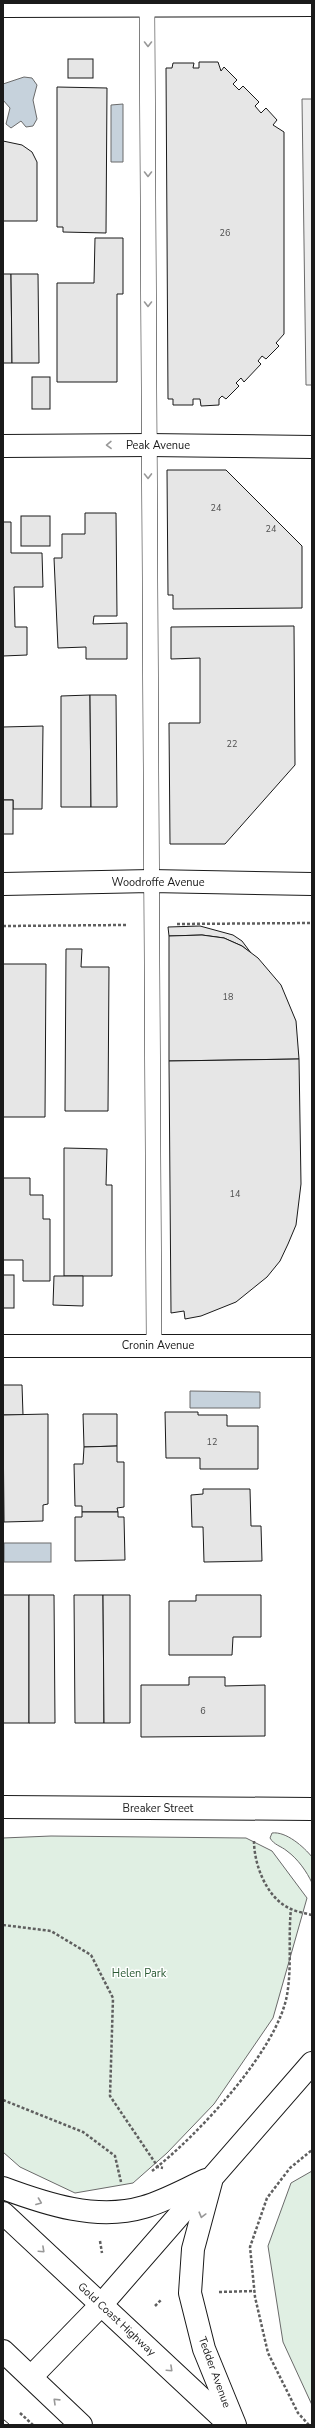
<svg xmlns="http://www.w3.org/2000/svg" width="315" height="2428" font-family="'Nunito Sans',sans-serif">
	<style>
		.green { fill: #e0efe3; stroke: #6a6a6a }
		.parking { fill: #ededed; stroke: #6a6a6a }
		.water { fill: #c6d2dc; stroke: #6a6a6a }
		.building { fill: #e6e6e6; stroke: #1a1a1a }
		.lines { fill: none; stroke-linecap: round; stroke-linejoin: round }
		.service-casing { stroke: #1a1a1a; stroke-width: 16 }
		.minor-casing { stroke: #1a1a1a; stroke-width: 24 }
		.primary-casing { stroke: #1a1a1a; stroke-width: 24 }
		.trunk-casing { stroke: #1a1a1a; stroke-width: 24 }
		.path { stroke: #5f5f5f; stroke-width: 2.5; stroke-dasharray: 3 2; stroke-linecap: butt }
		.service { stroke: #fff; stroke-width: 15 }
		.minor { stroke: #fff; stroke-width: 22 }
		.primary { stroke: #fff; stroke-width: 22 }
		.trunk { stroke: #fff; stroke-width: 22 }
		.tram { stroke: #1a1a1a; stroke-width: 1 }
		.oneway { stroke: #989898 }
		.labels { text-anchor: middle; stroke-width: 3; stroke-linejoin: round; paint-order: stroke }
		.number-label { font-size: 9px; fill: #4d4d4d }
		.street-label { font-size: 11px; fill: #1a1a1a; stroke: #fff }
		.park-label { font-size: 11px; fill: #2b5a34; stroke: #fff }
	</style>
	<rect width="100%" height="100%" fill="#fff"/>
	<g class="green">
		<path d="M272,1833C286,1831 304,1847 312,1857V1883C307,1872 298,1859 287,1851C281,1846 274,1845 270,1838Z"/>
		<path d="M51,1836L246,1838L272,1851L307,1898L273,2018L214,2104L167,2153L133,2183L75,2193L20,2167L3,2152V1838Z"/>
		<path d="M312,2171V2405L283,2342L268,2246L291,2183Z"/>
	</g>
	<path class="parking" d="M302,99H312V385H306Z"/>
	<g class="water">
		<path d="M24,77L32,78L37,85L33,100L37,119L33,126L26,127L21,121L11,128L6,124L10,108L3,100V84Z"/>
		<path d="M123,104V162H111V105Z"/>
		<path d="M190,1391L260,1392V1408H190Z"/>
		<rect x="4" y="1543" width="47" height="19"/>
	</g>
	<g class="building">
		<rect x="68" y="59" width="25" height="19"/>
		<path d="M199,62H218L221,71L224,67L237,80L233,84L239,90L243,86L259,102L255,106L261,113L266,108L277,120L273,125L284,132V334L276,343L279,346L266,359L262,356L258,361L261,364L244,382L241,378L236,383L239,386L226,399L222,396L219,399V405L201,406L200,399H193V405H173V399H168L166,68H172L173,63H194L193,68H199Z"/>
		<path d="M57,87L107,88L106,233L63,232V227H57Z"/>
		<path d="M3,141L22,145L32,152L37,162V221H3Z"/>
		<path d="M95,238H123V294H117V382H57V283H94Z"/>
		<path d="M3,274H11L12,363H3Z"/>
		<path d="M11,274H38L39,363H12Z"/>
		<rect x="32" y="377" width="18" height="32"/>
		<path d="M167,470H226L302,546V608L173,609V595H168Z"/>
		<path d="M85,513H116L117,616H94L93,624L127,623V659H86V647L58,648L54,558H62V534H85Z"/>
		<rect x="21" y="516" width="29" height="30"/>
		<path d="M3,522H11V553H42L43,587H14L15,627H27V655L3,656Z"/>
		<path d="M294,626L295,765L225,844H170L169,723H200V658L171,659V627Z"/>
		<path d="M90,695L91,807H61V696Z"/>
		<path d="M90,695H116L117,807H91Z"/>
		<path d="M43,726L42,809H13V800H3V727Z"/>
		<rect x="3" y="800" width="10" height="34"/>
		<path d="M200,926L233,935L242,941L251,953L242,946L224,938L202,935L169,936L168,927Z"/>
		<path d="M202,935L224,938L242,946L258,958L281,985L296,1021L299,1059L169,1061V936Z"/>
		<path d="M66,949H82L81,967H109L108,1111H65Z"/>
		<path d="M3,964H46L45,1117H3Z"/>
		<path d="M299,1059L301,1184L296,1225L288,1244L280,1261L267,1277L236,1302L201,1316L185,1319L184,1311L171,1313L169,1061Z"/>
		<path d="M64,1148L107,1149L106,1185H112V1276H64Z"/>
		<path d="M3,1178H30V1195H43V1219H50V1281H23V1260H3Z"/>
		<rect x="3" y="1275" width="11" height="33"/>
		<path d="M54,1276H83V1306L53,1305Z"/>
		<path d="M3,1385H22L23,1415H3Z"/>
		<path d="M165,1412H198V1415H227V1426H258V1469H200V1458H166Z"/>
		<path d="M48,1414V1504L43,1505V1521L4,1522L3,1415Z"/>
		<path d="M83,1414H117V1446L84,1447Z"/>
		<path d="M117,1446V1462H124V1507L117,1508L118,1512H82V1506H75L74,1464H83L84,1447Z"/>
		<path d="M203,1489H250L251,1526H261L262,1561L204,1562L203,1527H192L191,1495L203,1494Z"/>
		<path d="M82,1512H118V1517H124L125,1560L75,1561V1517H82Z"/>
		<rect x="3" y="1595" width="26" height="128"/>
		<path d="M29,1595H54L55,1723H29Z"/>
		<path d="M74,1595H103L104,1723H75Z"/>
		<path d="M103,1595H130V1723H104Z"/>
		<path d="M196,1595H261V1637H233L232,1655H169V1601H196Z"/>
		<path d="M189,1677H225V1686L265,1685V1736L141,1737V1685H189Z"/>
	</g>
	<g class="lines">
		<g class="service-casing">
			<path id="service" d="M147,5L154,1344"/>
		</g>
		<g class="minor-casing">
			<g id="minor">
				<path d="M3,6L312,5"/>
				<path d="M3,446L148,445L312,447"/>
				<path d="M3,884L151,881L312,884"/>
				<path d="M3,1346H312"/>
				<path d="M3,1807L312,1809"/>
				<path d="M211,2182L193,2249L190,2293L204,2349L235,2425"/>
				<path d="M3,2188C46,2204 97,2221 144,2207C165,2201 186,2189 206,2180"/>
				<path d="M101,2305L312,2063"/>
			</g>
		</g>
		<g class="primary-casing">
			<path id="primary" d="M31,2377L101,2305"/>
		</g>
		<g class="trunk-casing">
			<g id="trunk">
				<path d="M3,2213L230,2425"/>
				<path d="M3,2351L81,2425"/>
			</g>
		</g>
		<g class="path">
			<path d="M177,924L312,923"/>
			<path d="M3,926L126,925"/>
			<path d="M254,1841C254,1865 267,1899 291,1909C297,1912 305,1913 312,1915"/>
			<path d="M3,1925L51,1931L91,1955L113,1998L110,2096L158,2167L163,2168"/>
			<path d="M3,2100L83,2132L115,2156L121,2182"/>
			<path d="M152,2171C197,2136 277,2051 287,1995C292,1967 288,1937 291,1909"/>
			<path d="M100,2241L102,2253"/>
			<path d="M219,2292L255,2291"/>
			<path d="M155,2306L162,2299"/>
			<path d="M20,2413L33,2425"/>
			<path d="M309,2425L298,2413L268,2353L255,2297L250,2247L267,2198L290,2168L312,2150"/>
		</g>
		<use href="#service" class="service"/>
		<use href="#minor" class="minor"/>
		<use href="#primary" class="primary"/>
		<use href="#trunk" class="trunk"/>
		<path class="tram" d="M3,2419L10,2425"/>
	</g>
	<defs><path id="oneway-chevron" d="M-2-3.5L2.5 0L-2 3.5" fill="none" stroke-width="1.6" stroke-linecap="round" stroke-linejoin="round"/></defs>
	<g class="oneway">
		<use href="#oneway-chevron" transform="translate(148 44) rotate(90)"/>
		<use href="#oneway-chevron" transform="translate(148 174) rotate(90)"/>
		<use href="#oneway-chevron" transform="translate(148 304) rotate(90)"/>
		<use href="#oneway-chevron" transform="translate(109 445) rotate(179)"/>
		<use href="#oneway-chevron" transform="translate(148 476) rotate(89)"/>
		<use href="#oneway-chevron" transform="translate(39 2202) rotate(21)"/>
		<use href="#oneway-chevron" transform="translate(202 2215) rotate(105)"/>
		<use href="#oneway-chevron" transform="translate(42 2250) rotate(43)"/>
		<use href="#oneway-chevron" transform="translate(170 2369) rotate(43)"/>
		<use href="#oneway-chevron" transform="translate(56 2401) rotate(-136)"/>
	</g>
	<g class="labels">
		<g class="number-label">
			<text x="225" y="236">26</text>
			<text x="216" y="511">24</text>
			<text x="271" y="532">24</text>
			<text x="232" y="747">22</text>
			<text x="228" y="1000">18</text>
			<text x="235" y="1197">14</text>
			<text x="212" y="1445">12</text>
			<text x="203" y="1714">6</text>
		</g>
		<g class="street-label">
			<text x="158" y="449">Peak Avenue</text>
			<text x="158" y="886">Woodroffe Avenue</text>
			<text x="158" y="1349">Cronin Avenue</text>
			<text x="158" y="1812">Breaker Street</text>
			<text transform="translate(117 2319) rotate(43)" y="4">Gold Coast Highway</text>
			<text transform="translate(215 2372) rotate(70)" y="4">Tedder Avenue</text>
		</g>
		<g class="park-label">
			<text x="139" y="1977">Helen Park</text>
		</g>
	</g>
	<rect width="315" height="2428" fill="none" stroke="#1a1a1a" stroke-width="8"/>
</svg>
